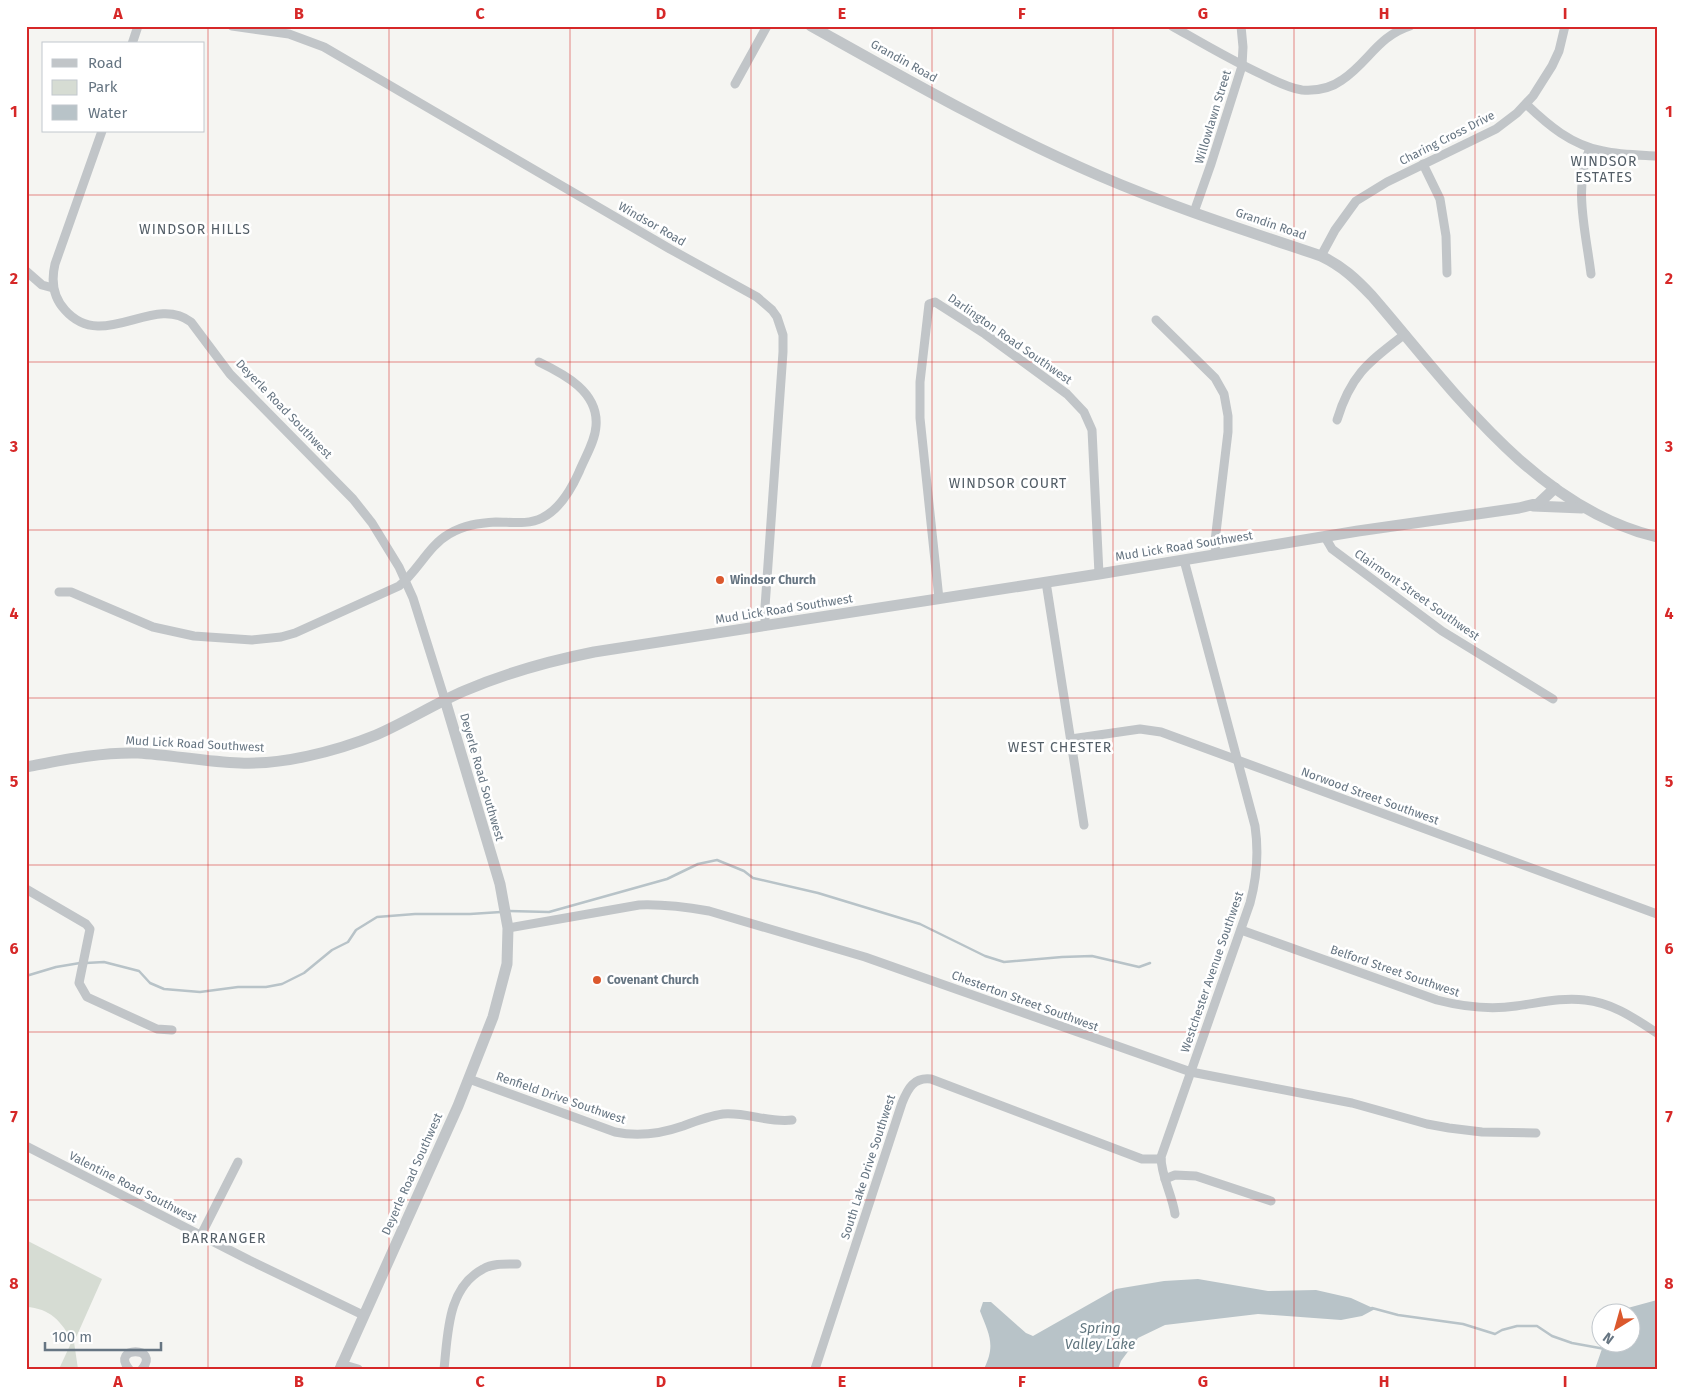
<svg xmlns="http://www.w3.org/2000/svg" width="1683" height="1395" font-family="'Fira Sans',sans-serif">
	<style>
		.green { fill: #d6dcd3 }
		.water { fill: #b8c3c8 }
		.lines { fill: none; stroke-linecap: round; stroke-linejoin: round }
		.stream { stroke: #b8c3c8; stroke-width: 2.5 }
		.minor { stroke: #c1c5c8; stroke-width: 9 }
		.tertiary { stroke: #c1c5c8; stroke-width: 11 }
		.grid { fill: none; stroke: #d62828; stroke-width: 1; stroke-opacity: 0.55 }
		.poi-dot { fill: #db582d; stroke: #fff; stroke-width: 2 }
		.labels { text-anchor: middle; stroke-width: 5; stroke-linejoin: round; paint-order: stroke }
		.street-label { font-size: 12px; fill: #667582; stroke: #fff }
		.poi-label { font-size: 12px; font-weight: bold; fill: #667582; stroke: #fff; text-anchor: start }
		.neighbourhood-label { font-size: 14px; letter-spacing: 1px; fill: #535e67; stroke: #fff }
		.water-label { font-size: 14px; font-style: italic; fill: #61767f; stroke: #fff }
		.neatline { fill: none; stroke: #d62828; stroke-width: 2 }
		.grid-label { font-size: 16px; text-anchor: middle; font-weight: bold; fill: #d62828 }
	</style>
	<rect width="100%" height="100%" fill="#f5f5f2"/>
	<path class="green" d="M26,1240L102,1279L74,1342L78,1369H59L72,1341C62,1322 50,1308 26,1307Z"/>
	<g class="water">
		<path d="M1198,1279L1268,1291L1316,1290L1351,1298L1375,1309L1362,1316L1341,1320L1258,1314L1165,1325L1138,1338L1121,1361L1118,1369H984C996,1345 989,1334 980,1311L983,1302H991L1026,1333L1033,1336L1116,1289L1164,1281Z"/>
		<path d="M1657,1300V1369H1595L1604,1343L1630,1342V1312H1613Z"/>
	</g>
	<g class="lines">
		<g class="stream">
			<path d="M509,911L549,912L667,879L698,864L717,860L744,871L753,878L818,893L920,924L985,956L1004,962L1062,957L1092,956L1139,967L1150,963"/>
			<path d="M86,963L104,962L139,971L150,983L164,989L200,992L238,987H266L282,984L304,973L332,950L348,942L356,930L377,917L415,914H470L501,912"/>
			<path d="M26,976L56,967L80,963"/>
			<path d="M1372,1308L1398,1315L1463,1324L1495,1334L1502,1330L1517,1326H1537L1552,1336L1572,1343L1605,1349"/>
		</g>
		<g class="minor">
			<path d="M232,26L289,34L324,47L670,249L757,297L772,310L777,317L783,335V352L765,607V626"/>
			<path d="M1172,26C1202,43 1232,61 1263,75C1275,81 1289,88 1302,90C1316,91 1331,88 1342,80C1368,63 1378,36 1410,26"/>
			<path d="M132,44L138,26"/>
			<path d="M735,84L767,26"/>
			<path d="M1526,104C1548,125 1571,145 1603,151C1620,155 1639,155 1657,156"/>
			<path d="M102,131L55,264C51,281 53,297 65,310C103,353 153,293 191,322L230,374L353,499L372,523L399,567L413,598L445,700"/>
			<path d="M1590,148C1573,186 1586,233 1591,274"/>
			<path d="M1423,164L1440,199L1446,236L1447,273"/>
			<path d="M1194,212L1211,164L1242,66L1243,47L1241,26"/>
			<path d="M1321,256L1335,230L1356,201L1387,182L1496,129L1517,113L1533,96L1552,66L1559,51L1565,26"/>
			<path d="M26,271L42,285L53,288"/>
			<path d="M1156,320L1215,378L1224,394L1228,416V432L1215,541L1216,555"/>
			<path d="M1337,420C1351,374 1369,362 1405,334"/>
			<path d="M1325,537L1332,549L1442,631L1553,699"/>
			<path d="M1046,582L1084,825"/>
			<path d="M59,592H71L153,627L194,636L252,640L281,637L295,633L399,586C418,571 428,546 449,534C464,525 479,523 496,522C511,522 528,525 542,518C560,509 571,490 579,472C585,457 595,442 596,426C599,392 564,374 539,362"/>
			<path d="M939,599L920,418V382L929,304L935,302L985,334L1067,394L1084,412L1092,430L1099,574"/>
			<path d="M1071,739L1140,729L1161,732L1657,914"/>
			<path d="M26,889L86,924L90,929L79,983L87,997L157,1029L172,1030"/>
			<path d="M508,928L639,905C663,904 686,907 709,911L865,957L1191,1072L1352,1103L1427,1124L1449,1128L1482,1132L1536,1133"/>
			<path d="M1241,930L1437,1000C1464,1007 1489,1010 1516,1006C1539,1003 1562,997 1585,1000C1613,1003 1634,1018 1657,1033"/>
			<path d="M469,1079L615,1132C638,1137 660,1134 683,1126C696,1121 709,1116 723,1114C747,1112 768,1123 792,1120"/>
			<path d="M26,1146L249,1260L363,1315"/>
			<path d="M1165,1179L1175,1175L1196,1176L1271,1201"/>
			<path d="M1175,1214C1172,1194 1161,1176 1161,1157L1250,903C1257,877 1259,853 1255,826L1184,560"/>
			<path d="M201,1235L238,1162"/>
			<path d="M341,1364L358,1369"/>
			<path d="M129,1369C110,1346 161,1346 142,1369"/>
			<path d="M444,1369C448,1334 447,1288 483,1269C493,1263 506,1264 517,1264"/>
			<path d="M815,1369L902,1103C908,1088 914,1077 931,1079L1142,1159H1161"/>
		</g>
		<g class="tertiary">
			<path d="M811,26C906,79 1000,133 1100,176C1172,207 1247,231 1321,256C1342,266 1356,279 1372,296C1450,386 1534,508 1657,537"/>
			<path d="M1533,506L1582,508"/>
			<path d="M26,767C63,760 100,752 138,753C172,755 206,762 240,763C263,764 285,761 308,756C331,751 354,744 376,735C406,722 434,704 464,691C506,673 549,661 594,652L1099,574L1358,531L1519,508L1539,503L1555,488"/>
			<path d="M340,1369L458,1106L493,1017L507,964L508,928L500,884L445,700"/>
		</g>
	</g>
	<path class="grid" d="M208,26V1369M389,26V1369M570,26V1369M751,26V1369M932,26V1369M1113,26V1369M1294,26V1369M1475,26V1369M26,195H1657M26,362H1657M26,530H1657M26,698H1657M26,865H1657M26,1032H1657M26,1200H1657"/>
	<g class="poi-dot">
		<circle cx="720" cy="580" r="5"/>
		<circle cx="597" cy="980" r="5"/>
	</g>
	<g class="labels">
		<g class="street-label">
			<text transform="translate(904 61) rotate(29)" y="4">Grandin Road</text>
			<text transform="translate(1213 117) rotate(-73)" y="4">Willowlawn Street</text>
			<text transform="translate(1447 138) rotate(-27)" y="4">Charing Cross Drive</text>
			<text transform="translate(652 224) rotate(30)" y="4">Windsor Road</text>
			<text transform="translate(1271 224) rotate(19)" y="4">Grandin Road</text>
			<text transform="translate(1010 339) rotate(35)" y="4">Darlington Road Southwest</text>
			<text transform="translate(284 409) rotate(46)" y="4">Deyerle Road Southwest</text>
			<text transform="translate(1184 546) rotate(-9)" y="4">Mud Lick Road Southwest</text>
			<text transform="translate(1417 595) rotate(35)" y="4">Clairmont Street Southwest</text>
			<text transform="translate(784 609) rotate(-9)" y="4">Mud Lick Road Southwest</text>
			<text transform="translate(195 744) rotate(3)" y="4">Mud Lick Road Southwest</text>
			<text transform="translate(482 777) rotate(74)" y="4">Deyerle Road Southwest</text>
			<text transform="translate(1370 796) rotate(20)" y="4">Norwood Street Southwest</text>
			<text transform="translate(1395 971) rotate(19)" y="4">Belford Street Southwest</text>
			<text transform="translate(1212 972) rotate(-71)" y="4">Westchester Avenue Southwest</text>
			<text transform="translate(1025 1001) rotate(20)" y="4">Chesterton Street Southwest</text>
			<text transform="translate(561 1098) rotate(19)" y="4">Renfield Drive Southwest</text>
			<text transform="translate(868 1167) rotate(-72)" y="4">South Lake Drive Southwest</text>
			<text transform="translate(412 1174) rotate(-66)" y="4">Deyerle Road Southwest</text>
			<text transform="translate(133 1187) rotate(27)" y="4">Valentine Road Southwest</text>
		</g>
		<g class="poi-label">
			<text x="730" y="584">Windsor Church</text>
			<text x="607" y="984">Covenant Church</text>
		</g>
		<g class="neighbourhood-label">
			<text x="1604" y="166">WINDSOR<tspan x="1604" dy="16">ESTATES</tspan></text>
			<text x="195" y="234">WINDSOR HILLS</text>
			<text x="1008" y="488">WINDSOR COURT</text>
			<text x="1060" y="752">WEST CHESTER</text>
			<text x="224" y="1243">BARRANGER</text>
		</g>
		<g class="water-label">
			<text x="1100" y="1333">Spring<tspan x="1100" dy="16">Valley Lake</tspan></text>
		</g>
	</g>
	<rect width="1683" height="1395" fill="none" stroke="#ffffff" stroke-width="55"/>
	<rect x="42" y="42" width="162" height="90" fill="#ffffff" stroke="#c2c8cd"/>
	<rect x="52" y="59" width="25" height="8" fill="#c1c5c8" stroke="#c2c8cd"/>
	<text x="88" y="68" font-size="15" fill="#667582">Road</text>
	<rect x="52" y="80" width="25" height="15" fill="#d6dcd3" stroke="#c2c8cd"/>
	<text x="88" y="92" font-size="15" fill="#667582">Park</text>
	<rect x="52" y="105" width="25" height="15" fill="#b8c3c8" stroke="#c2c8cd"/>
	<text x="88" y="118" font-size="15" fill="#667582">Water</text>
	<g transform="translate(1616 1328) rotate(217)"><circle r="24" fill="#ffffff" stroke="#c2c8cd"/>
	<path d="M0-4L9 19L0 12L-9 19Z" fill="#db582d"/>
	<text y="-8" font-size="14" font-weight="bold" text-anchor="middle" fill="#667582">N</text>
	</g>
	<path d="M45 1342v8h116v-8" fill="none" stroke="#667582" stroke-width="2.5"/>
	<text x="52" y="1342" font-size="15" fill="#667582" stroke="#ffffff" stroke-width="4" paint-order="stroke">100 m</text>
	<rect x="28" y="28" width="1628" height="1340" class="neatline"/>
	<g class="grid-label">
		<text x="118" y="19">A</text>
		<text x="299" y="19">B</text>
		<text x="480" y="19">C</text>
		<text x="661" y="19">D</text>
		<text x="842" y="19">E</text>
		<text x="1022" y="19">F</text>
		<text x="1203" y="19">G</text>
		<text x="1384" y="19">H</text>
		<text x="1565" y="19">I</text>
		<text x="14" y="117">1</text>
		<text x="1669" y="117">1</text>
		<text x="14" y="284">2</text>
		<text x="1669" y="284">2</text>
		<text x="14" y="452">3</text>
		<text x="1669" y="452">3</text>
		<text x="14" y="619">4</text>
		<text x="1669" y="619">4</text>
		<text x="14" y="787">5</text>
		<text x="1669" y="787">5</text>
		<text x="14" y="954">6</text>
		<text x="1669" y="954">6</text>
		<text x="14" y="1122">7</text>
		<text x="1669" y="1122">7</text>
		<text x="14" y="1289">8</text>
		<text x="1669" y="1289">8</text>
		<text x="118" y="1387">A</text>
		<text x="299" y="1387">B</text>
		<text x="480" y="1387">C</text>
		<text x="661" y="1387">D</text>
		<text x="842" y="1387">E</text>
		<text x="1022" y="1387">F</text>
		<text x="1203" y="1387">G</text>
		<text x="1384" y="1387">H</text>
		<text x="1565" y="1387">I</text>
	</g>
</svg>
